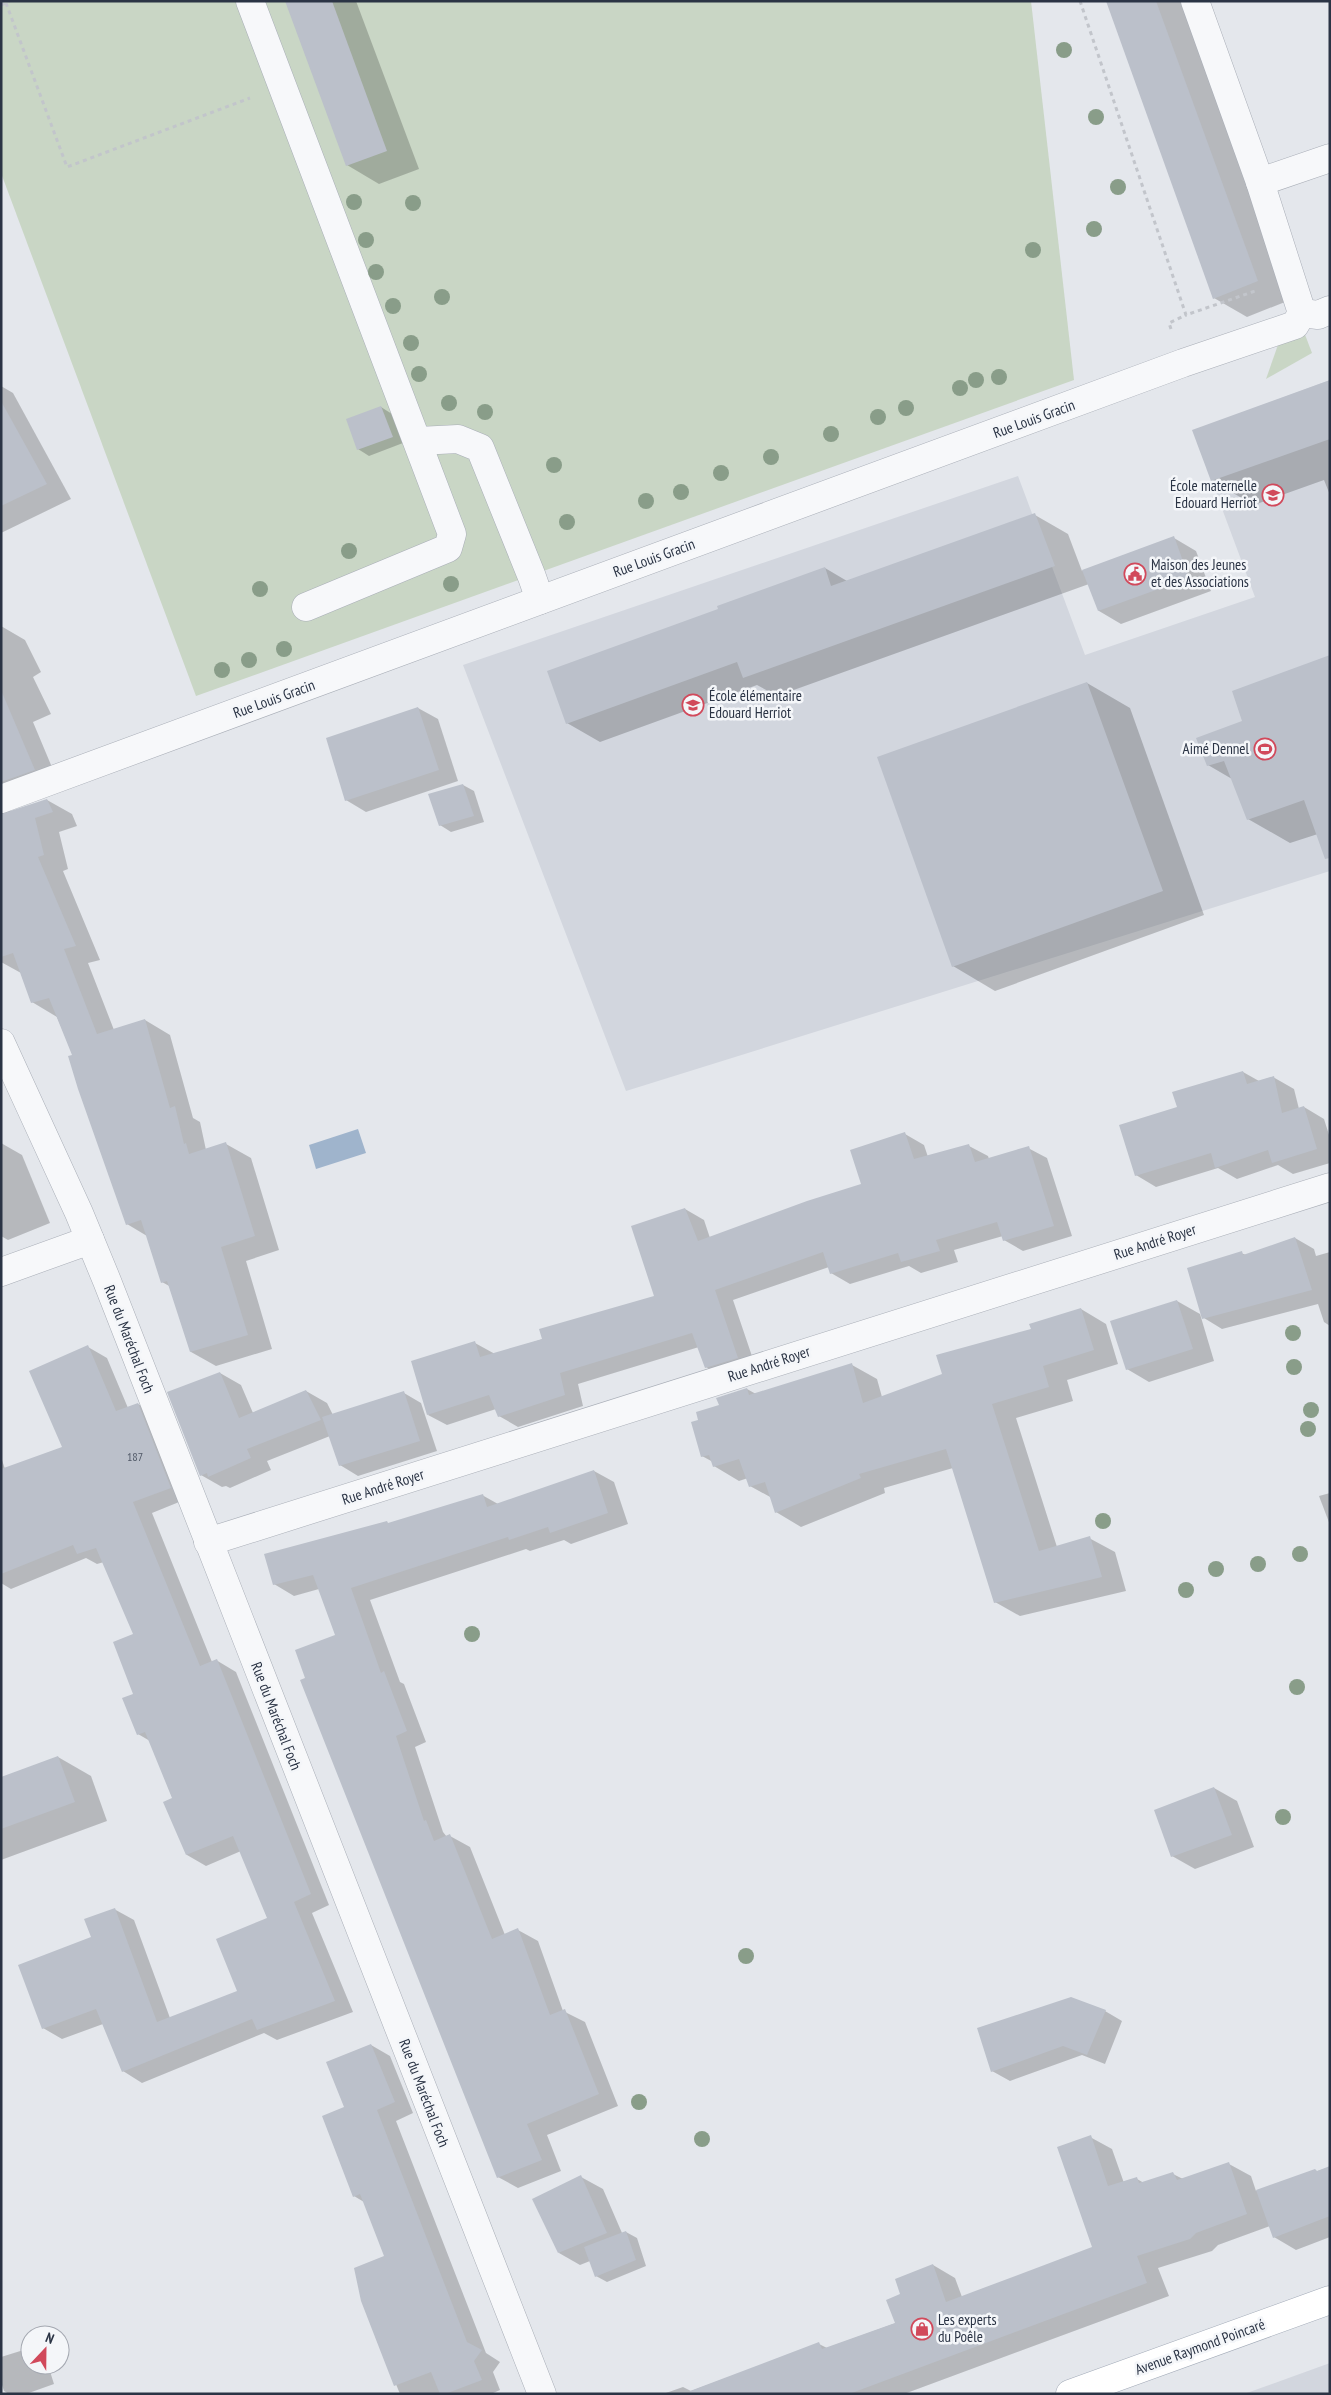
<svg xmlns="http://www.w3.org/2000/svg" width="1331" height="2395" font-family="'PT Sans Narrow',sans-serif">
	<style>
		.built { fill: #d2d6de }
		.green { fill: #c9d6c5 }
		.water { fill: #9fb4cc }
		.shadow { fill: #0003 }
		.building { fill: #bbc0ca }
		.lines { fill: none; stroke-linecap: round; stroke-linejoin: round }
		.minor-casing { stroke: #a9aeb7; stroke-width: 29 }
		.major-casing { stroke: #a3abb8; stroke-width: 29 }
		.path { stroke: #c2c5cb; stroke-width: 3; stroke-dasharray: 4 4; stroke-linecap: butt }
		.minor { stroke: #f7f8fa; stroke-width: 28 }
		.major { stroke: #fff; stroke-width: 28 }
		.tree { fill: #899d89 }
		.labels { text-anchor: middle; stroke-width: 5; stroke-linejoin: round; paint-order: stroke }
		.number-label { font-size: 12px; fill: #4f5766 }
		.street-label { font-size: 15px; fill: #2b3445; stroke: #f4f6f9 }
		.poi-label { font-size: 15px; fill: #2b3445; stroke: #f4f6f9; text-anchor: start }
	</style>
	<rect width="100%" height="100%" fill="#e4e7ec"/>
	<g class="built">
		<path d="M1330,380V871L626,1091L463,665L1018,476L1085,655L1255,597L1193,431Z"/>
		<path d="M1330,2363V2394H1244Z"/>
	</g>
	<g class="green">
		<path d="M1,1H1031L1074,380L196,696L1,173Z"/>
		<path d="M1304,332L1312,353L1266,379L1279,342Z"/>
	</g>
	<path class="water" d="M358,1129L366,1153L316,1169L309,1145Z"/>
	<g class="shadow">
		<path d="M286,1H356L419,169L379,184L347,165Z"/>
		<path d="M1107,1H1181L1290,300L1247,317L1214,298Z"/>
		<path d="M1330,381V495L1324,480L1254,505L1212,481Z"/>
		<path d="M1,386L13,393L71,499L1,533Z"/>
		<path d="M381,407L392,414L403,443L369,456L358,449Z"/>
		<path d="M1035,515L1068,534L1082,571L1174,538L1196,551L1211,591L1121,624L1099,611L1089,584L777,696L757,685L600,742L567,723L720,610L825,568L847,581Z"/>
		<path d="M1,626L25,640L41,672L33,677L51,714L33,722L59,784L14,804L10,812L47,800L72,814L77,826L59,832L68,869L63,871L100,960L88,963L114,1030L145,1020L170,1035L193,1118L200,1122L206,1150L226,1144L251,1158L279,1250L246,1261L272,1349L216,1366L191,1352L171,1287L162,1282L147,1236L127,1224L74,1056L57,1017L32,1002L21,973L1,962Z"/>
		<path d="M1330,657L1321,833L1290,843L1248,819L1232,779L1208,765L1244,722Z"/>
		<path d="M1087,683L1130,708L1204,915L995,991L953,966Z"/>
		<path d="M418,708L438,719L458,781L366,812L346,800Z"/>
		<path d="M463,785L474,791L484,822L451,832L440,825Z"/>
		<path d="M1243,1072L1259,1081L1273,1077L1294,1089L1299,1109L1304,1107L1324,1119L1330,1138V1163L1293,1174L1278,1165L1237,1179L1218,1168L1156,1187L1136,1175L1179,1108Z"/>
		<path d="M905,1134L924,1145L928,1157L969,1146L988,1156L989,1159L1028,1148L1047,1158L1072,1236L1023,1251L1004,1240L1003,1236L954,1250L958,1262L921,1273L909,1266L850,1284L831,1273L829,1267L733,1300L756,1368L725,1378L706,1367L699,1347L578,1384L583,1406L518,1427L499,1416L496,1409L447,1425L428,1415L475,1343L495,1354L543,1339L656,1297L685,1209L704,1220L710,1238L862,1185Z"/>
		<path d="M1,1143L22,1155L50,1223L8,1240L1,1236Z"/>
		<path d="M1295,1238L1314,1249L1316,1256L1330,1252V1326L1324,1322L1318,1304L1222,1329L1204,1318L1241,1253L1246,1255Z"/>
		<path d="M1177,1301L1200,1314L1214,1361L1149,1382L1127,1369Z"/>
		<path d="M1081,1309L1106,1324L1118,1364L1067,1380L1073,1401L1016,1418L1057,1547L1089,1538L1115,1552L1126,1591L1020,1616L995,1602L953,1468L884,1488L885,1493L801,1527L776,1512L772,1498L750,1486L748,1478L739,1481L714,1466L713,1462L702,1456L700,1421L747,1389L756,1394L852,1365L877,1379L882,1397L943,1375L1032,1329Z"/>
		<path d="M88,1347L107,1358L128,1408L138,1404L157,1415L189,1498L152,1513L212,1662L216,1660L236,1672L329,1905L312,1913L353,2012L277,2040L264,2033L142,2083L123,2071L103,2024L62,2039L43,2028L93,1938L114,1909L134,1920L170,2018L239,1992L268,1919L241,1851L206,1866L187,1855L173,1799L150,1741L138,1734L134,1695L135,1634L104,1562L97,1564L86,1558L11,1589L1,1583V1457L5,1469L64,1447Z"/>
		<path d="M220,1373L241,1385L253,1413L306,1391L327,1403L333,1415L404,1393L421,1403L437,1451L358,1476L340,1465L330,1436L267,1461L271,1470L230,1488L226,1486L222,1487L201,1475Z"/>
		<path d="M594,1471L614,1482L628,1524L571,1544L564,1540L530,1551L526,1549L370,1600L400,1682L404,1684L426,1742L415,1747L443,1832L447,1837L450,1836L470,1847L505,1935L518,1930L538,1941L563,2011L585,2022L618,2106L547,2135L561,2171L518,2188L498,2177L307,1679L336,1635L319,1589L294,1596L274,1584L390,1524L482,1495L498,1504Z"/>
		<path d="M1330,1493V1525L1319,1496Z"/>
		<path d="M58,1757L91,1776L107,1821L1,1860V1778Z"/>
		<path d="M1214,1788L1237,1801L1254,1847L1195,1869L1172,1856Z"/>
		<path d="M1105,2011L1122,2021L1105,2064L1082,2055L1010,2081L992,2071Z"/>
		<path d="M371,2045L390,2056L413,2113L396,2121L486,2353L500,2362L493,2372L500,2390L491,2394H400L362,2301L386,2256L364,2202L354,2196L346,2108Z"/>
		<path d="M1090,2137L1112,2149L1124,2183L1137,2179L1144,2183L1173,2174L1183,2179L1229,2164L1251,2176L1256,2191L1330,2167V2237L1296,2250L1274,2237L1270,2226L1218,2245L1212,2251L1158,2268L1169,2296L904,2394H663L683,2387L691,2391L819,2344L827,2348L896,2323L901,2295L933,2265L955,2278L962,2297L1094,2248Z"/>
		<path d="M581,2177L603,2189L622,2233L626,2232L637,2238L646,2266L607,2282L596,2276L590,2261L580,2265L559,2253Z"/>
		<path d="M30,2348V2365H48L54,2384L26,2394H9L4,2391L1,2382V2357Z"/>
	</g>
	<g class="building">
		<path d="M285,1H332L387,151L346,166Z"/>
		<path d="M1106,1H1156L1258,281L1213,299Z"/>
		<path d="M1330,380V439L1211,481L1192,430Z"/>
		<path d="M1,401L47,484L1,506Z"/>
		<path d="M381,406L393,437L357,450L346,419Z"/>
		<path d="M1035,513L1055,566L743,678L737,662L566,724L547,671L718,609L717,606L825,567L831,586Z"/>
		<path d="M1174,536L1189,578L1098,611L1082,570Z"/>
		<path d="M1330,655V858L1325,859L1304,800L1247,820L1224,761L1207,766L1196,738L1242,721L1232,691Z"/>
		<path d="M1087,682L1163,891L952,967L877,757Z"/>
		<path d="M1,690L35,770L1,782Z"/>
		<path d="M418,707L439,770L345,801L326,738Z"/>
		<path d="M463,784L474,816L439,826L428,794Z"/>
		<path d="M47,799L53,812L35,818L44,855L38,857L76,946L64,949L97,1034L145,1019L170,1108L175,1106L184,1144L186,1143L189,1154L226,1142L255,1236L221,1247L248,1335L190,1352L167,1281L161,1283L141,1220L126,1225L78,1089L68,1056L72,1055L49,998L31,1003L13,953L1,957V814Z"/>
		<path d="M1243,1071L1247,1084L1274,1076L1282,1113L1304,1106L1317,1149L1272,1163L1268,1150L1215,1168L1211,1153L1135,1176L1119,1125L1177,1107L1172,1092Z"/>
		<path d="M905,1132L914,1159L969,1144L975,1162L1029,1146L1054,1226L1003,1241L997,1222L936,1240L940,1251L901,1262L898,1253L830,1274L823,1252L715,1290L738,1358L705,1368L692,1333L560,1373L565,1395L498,1417L489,1395L427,1415L411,1361L475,1341L480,1357L542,1339L539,1329L654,1296L631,1226L685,1208L698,1241L807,1201L861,1184L850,1150Z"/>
		<path d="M1295,1237L1312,1290L1202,1319L1187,1268L1242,1251L1243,1255Z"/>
		<path d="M1177,1300L1193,1349L1126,1370L1110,1321Z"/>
		<path d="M1081,1308L1094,1350L1043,1366L1049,1387L992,1404L1039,1551L1090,1536L1102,1577L994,1603L946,1449L859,1474L861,1478L775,1513L765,1482L749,1487L739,1459L713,1467L709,1455L701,1457L691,1422L698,1420L696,1412L719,1405L716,1398L747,1388L749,1395L852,1363L863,1403L942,1374L936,1355L1031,1329L1029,1324Z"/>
		<path d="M88,1345L116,1411L138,1403L171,1488L133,1502L200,1666L217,1659L311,1894L294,1902L335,2001L257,2030L252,2019L122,2072L96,2009L42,2029L18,1965L91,1937L84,1919L115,1908L157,2022L237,1991L216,1939L267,1918L233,1836L186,1855L163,1802L172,1798L145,1732L137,1735L122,1698L133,1694L113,1642L133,1634L96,1548L77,1554L73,1545L1,1574V1469L62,1447L29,1371Z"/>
		<path d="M220,1372L239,1418L306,1390L321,1420L247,1449L251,1458L208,1477L207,1473L200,1476L167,1392Z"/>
		<path d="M404,1391L420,1441L339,1466L322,1417Z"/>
		<path d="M594,1470L608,1513L550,1533L548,1527L509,1540L508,1537L351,1588L381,1673L384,1671L407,1731L396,1736L424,1821L426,1820L434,1841L450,1834L492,1939L518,1928L550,2015L565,2009L599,2094L527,2124L542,2160L497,2178L300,1680L305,1678L295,1650L335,1635L313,1575L273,1585L264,1554L387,1521L388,1523L483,1494L487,1507Z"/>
		<path d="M58,1756L75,1802L1,1829V1777Z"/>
		<path d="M1214,1787L1232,1835L1171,1857L1154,1810Z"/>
		<path d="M1071,1997L1106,2010L1087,2055L1063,2046L991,2072L977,2028Z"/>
		<path d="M371,2044L395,2102L377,2110L467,2342L482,2350L474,2361L482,2380L445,2394H440L431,2372L394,2386L361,2301L354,2268L384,2256L360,2194L353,2197L322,2116L344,2107L326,2062Z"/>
		<path d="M1091,2135L1108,2186L1137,2177L1139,2183L1173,2172L1177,2180L1229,2162L1247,2214L1196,2233L1190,2239L1137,2256L1147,2283L849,2394H690V2391L819,2342L822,2349L895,2323L886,2300L900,2294L895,2279L933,2264L946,2302L1092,2247L1057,2147Z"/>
		<path d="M1330,2166V2216L1273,2238L1256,2190L1315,2169L1317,2171Z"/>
		<path d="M581,2175L607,2233L558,2253L532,2199Z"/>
		<path d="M626,2231L636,2260L595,2277L584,2247Z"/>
	</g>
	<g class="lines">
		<g class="minor-casing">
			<g id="minor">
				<path d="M250,1L452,534L448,548L306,607"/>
				<path d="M1195,1L1260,182L1302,313"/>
				<path d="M1260,182L1330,158"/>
				<path d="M1302,313L1318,315L1330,310"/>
				<path d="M418,441L458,439L480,448L532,577L540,600"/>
				<path d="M1,799L1183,363L1295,325L1302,313"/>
				<path d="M1,1043L79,1213L107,1281L542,2394"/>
				<path d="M1,1272L90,1240"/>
				<path d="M208,1542L1330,1187"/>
			</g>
		</g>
		<g class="major-casing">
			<path id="major" d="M1070,2394L1330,2300"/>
		</g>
		<g class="path">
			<path d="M1080,1L1186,315L1258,290"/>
			<path d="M6,3L67,167L250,98"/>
			<path d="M1,5L10,1"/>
			<path d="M1171,329L1169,323L1186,315"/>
		</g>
		<use href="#minor" class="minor"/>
		<use href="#major" class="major"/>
	</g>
	<g class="tree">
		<circle cx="1064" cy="50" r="8"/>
		<circle cx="1096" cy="117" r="8"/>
		<circle cx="1118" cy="187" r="8"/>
		<circle cx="354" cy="202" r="8"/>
		<circle cx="413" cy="203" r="8"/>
		<circle cx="1094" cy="229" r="8"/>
		<circle cx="366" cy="240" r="8"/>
		<circle cx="1033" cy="250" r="8"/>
		<circle cx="376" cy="272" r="8"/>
		<circle cx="442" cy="297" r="8"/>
		<circle cx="393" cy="306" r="8"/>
		<circle cx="411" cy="343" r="8"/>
		<circle cx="419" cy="374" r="8"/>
		<circle cx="999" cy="377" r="8"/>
		<circle cx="976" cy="380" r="8"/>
		<circle cx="960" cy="388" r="8"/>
		<circle cx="449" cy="403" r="8"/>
		<circle cx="906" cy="408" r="8"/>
		<circle cx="485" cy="412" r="8"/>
		<circle cx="878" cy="417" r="8"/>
		<circle cx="831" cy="434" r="8"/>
		<circle cx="771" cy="457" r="8"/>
		<circle cx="554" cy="465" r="8"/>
		<circle cx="721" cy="473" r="8"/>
		<circle cx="681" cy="492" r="8"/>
		<circle cx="646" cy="501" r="8"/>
		<circle cx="567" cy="522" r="8"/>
		<circle cx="349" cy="551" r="8"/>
		<circle cx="451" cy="584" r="8"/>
		<circle cx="260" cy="589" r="8"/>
		<circle cx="284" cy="649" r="8"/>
		<circle cx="249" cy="660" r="8"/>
		<circle cx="222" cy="670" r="8"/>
		<circle cx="1293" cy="1333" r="8"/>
		<circle cx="1294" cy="1367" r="8"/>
		<circle cx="1311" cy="1410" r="8"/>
		<circle cx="1308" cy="1429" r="8"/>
		<circle cx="1103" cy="1521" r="8"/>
		<circle cx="1300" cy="1554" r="8"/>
		<circle cx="1258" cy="1564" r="8"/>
		<circle cx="1216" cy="1569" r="8"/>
		<circle cx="1186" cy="1590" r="8"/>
		<circle cx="472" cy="1634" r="8"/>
		<circle cx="1297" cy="1687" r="8"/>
		<circle cx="1283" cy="1817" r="8"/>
		<circle cx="746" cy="1956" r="8"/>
		<circle cx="639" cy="2102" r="8"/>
		<circle cx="702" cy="2139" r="8"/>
	</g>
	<defs>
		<g id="school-ring" transform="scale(1.125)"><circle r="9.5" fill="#f4f6f9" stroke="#d1495b" stroke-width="1.5"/><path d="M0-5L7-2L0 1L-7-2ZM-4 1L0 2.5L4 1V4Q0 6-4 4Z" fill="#d1495b"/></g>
		<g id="civic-ring" transform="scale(1.125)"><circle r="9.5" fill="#f4f6f9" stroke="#d1495b" stroke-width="1.5"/><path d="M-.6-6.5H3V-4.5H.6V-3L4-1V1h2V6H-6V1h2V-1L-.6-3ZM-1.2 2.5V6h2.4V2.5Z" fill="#d1495b"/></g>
		<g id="stadium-ring" transform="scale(1.125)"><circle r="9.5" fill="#f4f6f9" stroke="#d1495b" stroke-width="1.5"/><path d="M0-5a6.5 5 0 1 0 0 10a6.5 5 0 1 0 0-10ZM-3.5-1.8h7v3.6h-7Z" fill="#d1495b"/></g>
		<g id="shop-ring" transform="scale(1.125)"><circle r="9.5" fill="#f4f6f9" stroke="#d1495b" stroke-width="1.5"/><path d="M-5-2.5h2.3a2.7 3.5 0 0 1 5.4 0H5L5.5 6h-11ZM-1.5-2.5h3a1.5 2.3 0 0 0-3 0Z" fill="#d1495b"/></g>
	</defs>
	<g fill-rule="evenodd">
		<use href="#school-ring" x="1273" y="495"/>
		<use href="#civic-ring" x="1135" y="574"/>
		<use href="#school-ring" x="693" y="705"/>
		<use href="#stadium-ring" x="1265" y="749"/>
		<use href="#shop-ring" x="922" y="2329"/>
	</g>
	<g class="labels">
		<g class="number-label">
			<text x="135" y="1461">187</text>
		</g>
		<g class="street-label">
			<text transform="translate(1034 419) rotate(-20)" y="5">Rue Louis Gracin</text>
			<text transform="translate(654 558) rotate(-20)" y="5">Rue Louis Gracin</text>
			<text transform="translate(274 699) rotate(-20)" y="5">Rue Louis Gracin</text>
			<text transform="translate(1155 1242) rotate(-18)" y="5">Rue André Royer</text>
			<text transform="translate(129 1339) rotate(69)" y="5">Rue du Maréchal Foch</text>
			<text transform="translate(769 1364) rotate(-18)" y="5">Rue André Royer</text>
			<text transform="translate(383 1487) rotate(-18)" y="5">Rue André Royer</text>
			<text transform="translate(276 1716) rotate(69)" y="5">Rue du Maréchal Foch</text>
			<text transform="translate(424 2093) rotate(69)" y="5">Rue du Maréchal Foch</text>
			<text transform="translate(1200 2347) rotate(-20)" y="5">Avenue Raymond Poincaré</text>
		</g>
		<g class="poi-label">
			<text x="1257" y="491" text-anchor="end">École maternelle<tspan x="1257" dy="17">Edouard Herriot</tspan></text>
			<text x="1151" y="570">Maison des Jeunes<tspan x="1151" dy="17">et des Associations</tspan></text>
			<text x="709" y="701">École élémentaire<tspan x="709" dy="17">Edouard Herriot</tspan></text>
			<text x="1249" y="754" text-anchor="end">Aimé Dennel</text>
			<text x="938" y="2325">Les experts<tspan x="938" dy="17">du Poêle</tspan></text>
		</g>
	</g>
	<rect width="1331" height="2395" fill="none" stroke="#2b3445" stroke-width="5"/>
	<g transform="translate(45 2350) rotate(22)"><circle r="24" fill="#f4f6f9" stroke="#a4a8b1"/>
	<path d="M0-4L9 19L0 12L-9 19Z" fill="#d1495b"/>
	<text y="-8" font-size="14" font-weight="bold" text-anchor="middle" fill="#2b3445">N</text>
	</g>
</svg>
